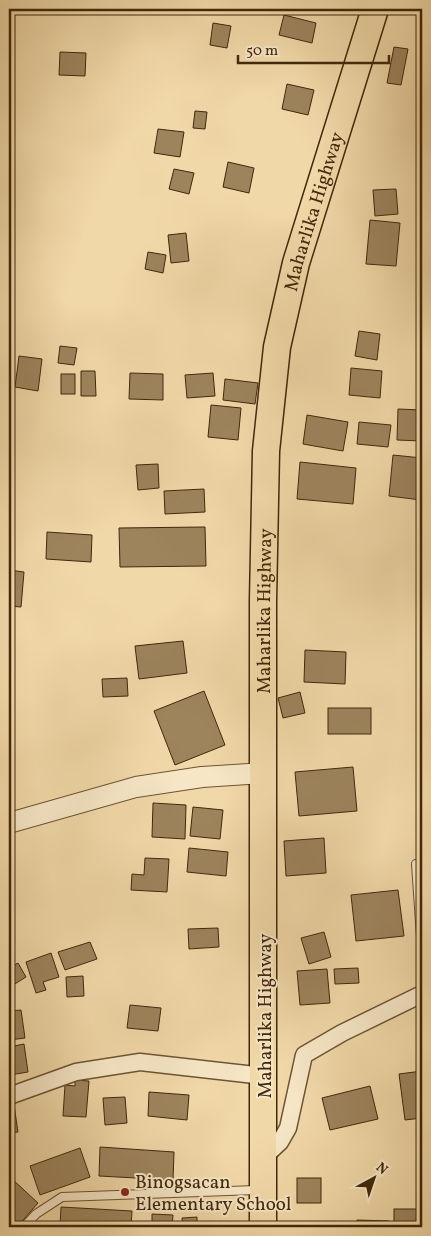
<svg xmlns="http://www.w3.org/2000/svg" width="431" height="1236" font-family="Vollkorn,serif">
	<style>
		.building { fill: #9d845d; stroke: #41280b }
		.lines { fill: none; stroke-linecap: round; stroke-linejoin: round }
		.service-casing { stroke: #6d5432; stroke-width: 10 }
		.minor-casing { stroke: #6d5432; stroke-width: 19 }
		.tertiary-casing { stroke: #6d5432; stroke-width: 22 }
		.trunk-casing { stroke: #41280b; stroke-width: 29 }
		.service { stroke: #f6e6c6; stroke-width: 8 }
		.minor { stroke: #f6e6c6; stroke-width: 16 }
		.tertiary { stroke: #f6e6c6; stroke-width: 20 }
		.trunk { stroke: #f1d8a8; stroke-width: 26 }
		.poi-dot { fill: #8f2418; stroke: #f6e6c6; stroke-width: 2 }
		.labels { text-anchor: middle; stroke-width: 4; stroke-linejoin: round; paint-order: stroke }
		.street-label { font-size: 19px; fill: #41280b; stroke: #f6e6c6 }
		.poi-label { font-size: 19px; fill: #41280b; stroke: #f6e6c6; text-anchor: start }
	</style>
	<rect width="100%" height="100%" fill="#f1d8a8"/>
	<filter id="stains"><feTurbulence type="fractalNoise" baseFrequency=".004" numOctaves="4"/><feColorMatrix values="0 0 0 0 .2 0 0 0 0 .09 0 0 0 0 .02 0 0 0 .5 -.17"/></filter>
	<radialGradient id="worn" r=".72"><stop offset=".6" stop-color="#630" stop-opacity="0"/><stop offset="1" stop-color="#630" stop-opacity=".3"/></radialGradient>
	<g class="building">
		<path d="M284,15L316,23L312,43L279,35Z"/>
		<path d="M213,23L231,26L227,48L210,45Z"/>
		<path d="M394,47L408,49L401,85L387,83Z"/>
		<path d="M60,52L86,53L85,76L59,75Z"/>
		<path d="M287,84L314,90L308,115L282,109Z"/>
		<path d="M195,111L207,112L205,129L193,128Z"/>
		<path d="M158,129L184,132L180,157L154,153Z"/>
		<path d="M228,162L254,168L249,193L223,187Z"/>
		<path d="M174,169L194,173L189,194L169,189Z"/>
		<path d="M396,189L398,214L375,216L373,190Z"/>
		<path d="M370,220L400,223L396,266L366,264Z"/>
		<path d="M186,233L189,261L171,263L168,235Z"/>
		<path d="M148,252L166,255L163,273L145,269Z"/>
		<path d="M359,331L380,334L377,360L355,356Z"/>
		<path d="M60,346L77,348L74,365L58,363Z"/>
		<path d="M19,356L42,359L38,391L15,387Z"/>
		<path d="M351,368L382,371L380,398L349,395Z"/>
		<path d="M81,371H95L96,396H81Z"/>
		<path d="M130,373L163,374V400L129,399Z"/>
		<path d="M213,373L215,396L187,398L185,375Z"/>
		<rect x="61" y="374" width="14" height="20"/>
		<path d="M225,379L258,383L255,404L223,400Z"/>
		<path d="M211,405L241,408L238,440L208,437Z"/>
		<path d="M398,409L422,410V441L397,440Z"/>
		<path d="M307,415L348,422L343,451L303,444Z"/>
		<path d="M359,422L391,425L388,447L357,444Z"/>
		<path d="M393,455L422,458L421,500L389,496Z"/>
		<path d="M300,462L356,468L353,504L297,499Z"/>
		<path d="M158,464L159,488L138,490L136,465Z"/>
		<path d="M204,489L205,512L165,514L164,491Z"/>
		<path d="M205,527L206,566L120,567L119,528Z"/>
		<path d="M47,532L92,535L91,562L46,559Z"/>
		<path d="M9,570L24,572L21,607L9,606Z"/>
		<path d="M183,641L187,673L139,679L135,646Z"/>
		<path d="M305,650L346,652L345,684L304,682Z"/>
		<path d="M127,678L128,696L103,697L102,679Z"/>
		<path d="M204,691L225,745L175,765L154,711Z"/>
		<path d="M300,692L305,713L283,718L278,698Z"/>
		<rect x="328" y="708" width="43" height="26"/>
		<path d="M353,767L357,811L299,816L295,772Z"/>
		<path d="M153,803L186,805L185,839L152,837Z"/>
		<path d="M193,807L223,810L220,839L190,836Z"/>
		<path d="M324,838L326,873L286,876L284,841Z"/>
		<path d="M189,848L228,852L226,876L187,872Z"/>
		<path d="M145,858L169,859L167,892L131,890L132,874L144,875Z"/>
		<path d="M9,861L11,879H9Z"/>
		<path d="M398,890L404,936L356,941L351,895Z"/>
		<path d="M218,928L219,947L189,949L188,929Z"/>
		<path d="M324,932L331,957L309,964L301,938Z"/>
		<path d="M90,942L97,959L65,970L58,952Z"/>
		<path d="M51,953L59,977L43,982L46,990L36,993L26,962Z"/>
		<path d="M18,963L26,977L10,987L9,968Z"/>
		<path d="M358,968L359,983L335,984L334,969Z"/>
		<path d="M327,969L330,1003L300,1005L297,971Z"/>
		<path d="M83,976L84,996L67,997L66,977Z"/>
		<path d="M130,1005L161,1008L158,1031L127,1028Z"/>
		<path d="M21,1010L25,1038L9,1040V1011Z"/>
		<path d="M24,1044L28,1072L10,1075L9,1047Z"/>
		<path d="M422,1071V1118L405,1120L399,1074Z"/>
		<path d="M75,1080L89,1081L86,1117L63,1116L65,1085L75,1086Z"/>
		<path d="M370,1086L378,1119L330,1130L322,1098Z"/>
		<path d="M149,1092L189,1095L187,1120L148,1116Z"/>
		<path d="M125,1097L127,1123L105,1125L103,1098Z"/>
		<path d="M14,1105L18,1132L9,1133V1106Z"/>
		<path d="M100,1147L174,1152L173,1180L99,1176Z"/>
		<path d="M80,1148L90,1177L40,1195L30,1166Z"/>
		<path d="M11,1178L38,1203L17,1227H9V1180Z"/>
		<rect x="297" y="1178" width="24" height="25"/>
		<path d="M61,1207L132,1211L131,1227H60Z"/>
		<rect x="394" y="1209" width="28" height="15"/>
		<path d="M152,1214L173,1215L172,1227H152Z"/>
		<path d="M197,1217V1227H183L182,1218Z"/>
		<path d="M357,1220L389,1221V1227H357Z"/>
	</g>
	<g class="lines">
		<g class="service-casing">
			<g id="service">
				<path d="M422,864H416L422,952"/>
				<path d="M24,1227L36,1214L62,1197L259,1190"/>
			</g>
		</g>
		<g class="minor-casing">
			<g id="minor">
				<path d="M9,1096L76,1072L140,1062L264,1076"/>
				<path d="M263,1158L280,1142L288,1128L304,1055L342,1033L422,994"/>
			</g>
		</g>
		<g class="tertiary-casing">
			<path id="tertiary" d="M9,823L136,787L202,777L263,773"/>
		</g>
		<g class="trunk-casing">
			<g id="trunk">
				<path id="s1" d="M263,1227V601L266,451L277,347L296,263L375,9"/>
			</g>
		</g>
		<use href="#service" class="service"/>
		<use href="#minor" class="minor"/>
		<use href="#tertiary" class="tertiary"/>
		<use href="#trunk" class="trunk"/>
	</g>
	<circle class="poi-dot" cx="125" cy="1192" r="5"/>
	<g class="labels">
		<g class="street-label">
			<text dy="7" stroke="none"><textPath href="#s1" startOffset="1021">Maharlika Highway</textPath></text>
			<text dy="7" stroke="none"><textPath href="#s1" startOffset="616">Maharlika Highway</textPath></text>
			<text transform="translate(264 1016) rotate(-90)" y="7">Maharlika Highway</text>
		</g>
		<g class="poi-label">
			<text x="135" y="1188">Binogsacan<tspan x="135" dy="22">Elementary School</tspan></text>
		</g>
	</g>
	<rect width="431" height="1236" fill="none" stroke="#f1d8a8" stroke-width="30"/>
	<rect x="10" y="10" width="411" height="1216" fill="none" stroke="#41280b" stroke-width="2.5"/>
	<rect x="15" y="15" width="401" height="1206" fill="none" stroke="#41280b"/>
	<g transform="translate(374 1178) rotate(40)" stroke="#f6e6c6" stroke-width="4" paint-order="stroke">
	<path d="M0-4L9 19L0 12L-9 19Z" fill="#41280b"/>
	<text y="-8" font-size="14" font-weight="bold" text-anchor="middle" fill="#41280b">N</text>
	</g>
	<path d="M238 55v8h151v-8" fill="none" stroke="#41280b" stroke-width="2.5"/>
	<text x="246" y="55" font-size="15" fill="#41280b" stroke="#f6e6c6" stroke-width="4" paint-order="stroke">50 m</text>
	<rect width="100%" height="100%" filter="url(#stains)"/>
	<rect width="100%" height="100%" fill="url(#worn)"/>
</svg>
